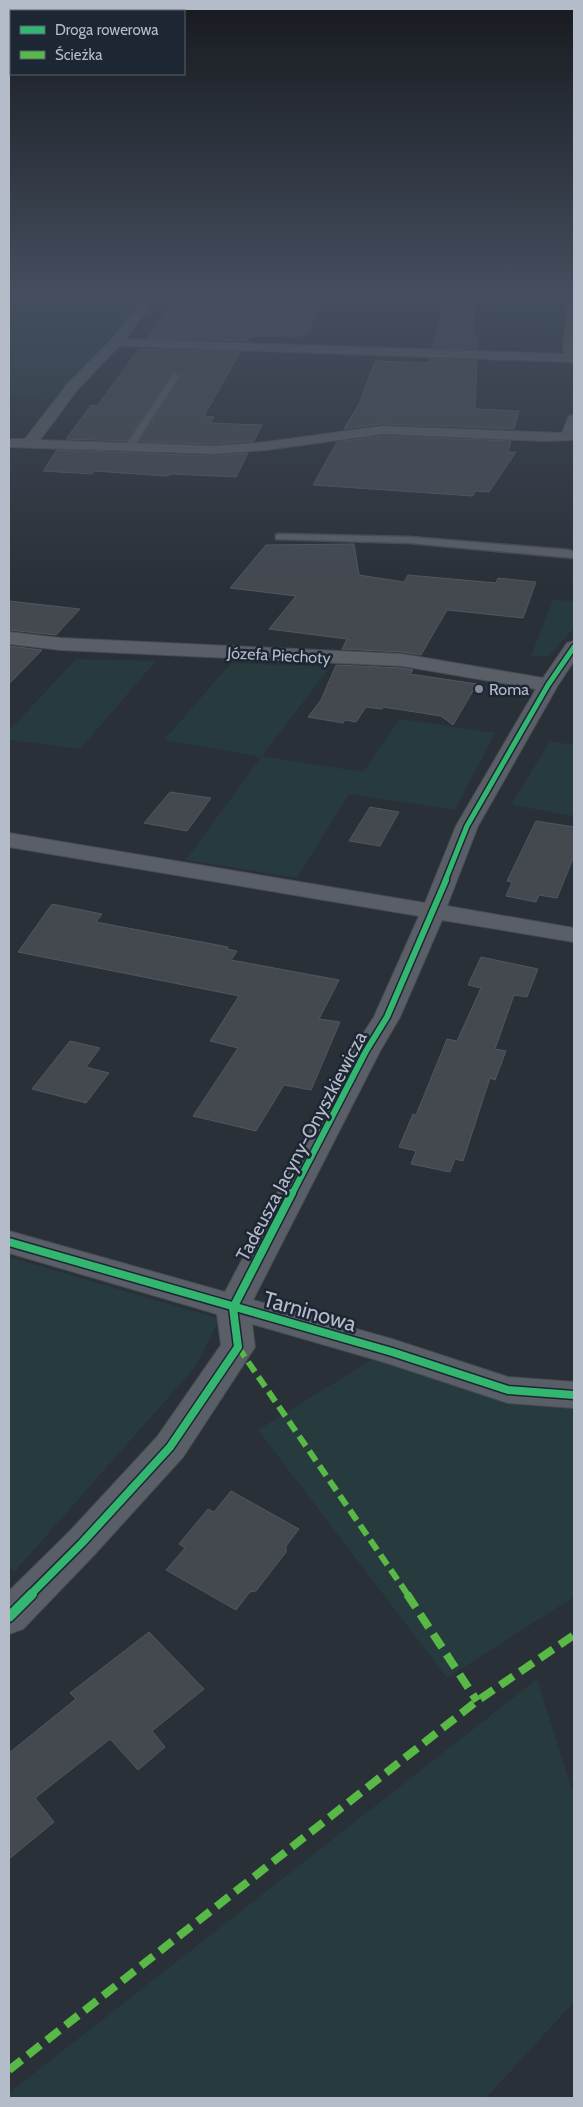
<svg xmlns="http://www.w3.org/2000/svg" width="583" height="2107" font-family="Cabin,sans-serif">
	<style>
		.green { fill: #273a3e }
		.building { fill: #444950; stroke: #52575f }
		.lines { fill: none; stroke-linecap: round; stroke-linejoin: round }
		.lane-casing { stroke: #484c53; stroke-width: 3 }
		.street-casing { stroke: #484c53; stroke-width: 2 }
		.lane { fill: #5a5e66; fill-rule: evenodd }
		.street { fill: #5a5e66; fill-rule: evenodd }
		.quiet-far1 { stroke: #58b947; stroke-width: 6; stroke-dasharray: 12 6; stroke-linecap: butt }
		.quiet { stroke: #58b947; stroke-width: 8; stroke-dasharray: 16 8; stroke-linecap: butt }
		.cycleway-far3-casing { stroke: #1d2633; stroke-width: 8 }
		.cycleway-far2-casing { stroke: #1d2633; stroke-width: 9 }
		.cycleway-far1-casing { stroke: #1d2633; stroke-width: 11 }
		.cycleway-casing { stroke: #1d2633; stroke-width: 13 }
		.cycleway-far3 { stroke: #33b770; stroke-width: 5 }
		.cycleway-far2 { stroke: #33b770; stroke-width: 6 }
		.cycleway-far1 { stroke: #33b770; stroke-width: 8 }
		.cycleway { stroke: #33b770; stroke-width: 10 }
		.poi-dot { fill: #848b96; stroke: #1d2633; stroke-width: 2 }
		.labels { text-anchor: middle; stroke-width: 5; stroke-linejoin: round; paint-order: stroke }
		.far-street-label { font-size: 16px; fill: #b4bcc9; stroke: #1d2633 }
		.far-poi-label { font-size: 16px; fill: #b4bcc9; stroke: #1d2633; text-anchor: start }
		.street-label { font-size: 19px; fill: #b4bcc9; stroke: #1d2633 }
		.near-street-label { font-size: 22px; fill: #b4bcc9; stroke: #1d2633 }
	</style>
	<rect width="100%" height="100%" fill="#2a3038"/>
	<g class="green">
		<path d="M488,296L565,298L562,324L491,321Z"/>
		<path d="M48,306L134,310L56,400L9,397V307Z"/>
		<path d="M553,600L574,601V628L549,656H531Z"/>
		<path d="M76,659L156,661L80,749L9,740V731Z"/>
		<path d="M231,663L330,667L262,756L363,772L400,719L495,733L455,810L349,794L297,878L186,860L261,757L164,740Z"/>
		<path d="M550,741L574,745V816L511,805Z"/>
		<path d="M9,1257L220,1319L195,1367L15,1571L9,1568Z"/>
		<path d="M376,1357L508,1397L574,1409V1597L447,1678L258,1430Z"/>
		<path d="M537,1679L574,1796V2002L486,2098H9V2093Z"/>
	</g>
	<g class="building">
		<path d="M179,293L311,294L310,297H325L306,336H250L247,341L147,338Z"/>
		<path d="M444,301L473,302L474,338H478V349L433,348Z"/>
		<path d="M139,349L240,352L204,416L214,417L210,423L262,425L254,441L215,444L139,442L182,377L181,374L174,372L127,441L66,439L91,405L97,406Z"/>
		<path d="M431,359L477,361L475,409L519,411L514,429L383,424L344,429L360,402L375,361L430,363Z"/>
		<path d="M383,436L511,441L508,452H516L489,492L475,491L473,496L313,485L337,442Z"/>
		<path d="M57,450L215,456L248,453L236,477L172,474L166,476L94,471L92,474L43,471Z"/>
		<path d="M354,544L359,575L404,582L408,575L496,583L498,578L536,582L523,618L447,610L421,655L402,652L342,649L347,639L269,629L296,596L230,588L266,545Z"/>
		<path d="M9,601L80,609L56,635L9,630Z"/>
		<path d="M9,646L42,650L9,684Z"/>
		<path d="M336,665L402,668L413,670L410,674L477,684L453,725L441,716L383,707L382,709L366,707L356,722L345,720L343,723L308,717L321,700Z"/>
		<path d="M170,792L211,798L187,831L144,823Z"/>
		<path d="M370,807L399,812L380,846L349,841Z"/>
		<path d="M536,821L574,827V856L557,898L539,895L536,902L506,896L512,882L507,881Z"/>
		<path d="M52,904L102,914L96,922L228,947L227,949L237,951L231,960L339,980L319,1019L340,1022L311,1090L284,1085L256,1131L193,1116L238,1048L210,1041L239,996L18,952Z"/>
		<path d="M481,957L538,969L527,997L514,995L495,1049L506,1051L495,1080L490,1078L463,1161L455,1159L450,1172L411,1164L416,1151L399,1147L413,1114L416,1115L447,1039L457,1041L481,988L468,985Z"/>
		<path d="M70,1041L100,1048L86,1067L109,1073L86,1103L32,1089Z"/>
		<path d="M231,1491L299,1529L286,1546V1552L256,1591L250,1592L236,1610L166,1570L185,1548L179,1544L208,1509L214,1512Z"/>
		<path d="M149,1632L204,1689L152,1731L165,1747L138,1770L110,1739L35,1798L54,1822L9,1859V1753L76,1699L70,1693Z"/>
	</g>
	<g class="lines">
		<g class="lane-casing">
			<g id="lane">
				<path d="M173,374L180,376L132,449H126L125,447Z"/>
				<path d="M279,534L410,537L569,550L574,552V558L410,543L276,539V535Z"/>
			</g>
		</g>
		<g class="street-casing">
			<g id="street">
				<path d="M149,293H161L125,339L565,354L563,347L568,303L574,300V364L569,362L119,346L78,389L40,440L215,446L266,442L383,426L562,433L569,416L574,415V437L572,440L543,441L383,434L266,450L215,454L9,447V439H25L68,383L112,339Z"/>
				<path d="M437,293H574V298L443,296Z"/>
				<path d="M9,632L61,638L402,654L543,678L567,643L574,641V661L558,685L478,826L447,906L574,928V942L442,920L400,1017L380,1051L253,1300L392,1339L508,1377L574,1382V1408L508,1403L387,1363L252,1324L255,1347L183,1457L95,1554L23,1629L9,1634V1591L69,1532L157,1437L221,1345L217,1314L9,1253V1231L225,1292L352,1051L374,1017L419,916L9,847V833L425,903L456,826L536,689L402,666L61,650L9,644Z"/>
			</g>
		</g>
		<use href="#lane" class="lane"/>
		<use href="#street" class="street"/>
		<path class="quiet-far1" d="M238,1347L408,1595"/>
		<g class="quiet">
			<path d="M407,1594L477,1701"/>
			<path d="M9,2070L477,1701L574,1635"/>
		</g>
		<g class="cycleway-far3-casing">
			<path id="cycleway-far3" d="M445,881L467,826L548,685L574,647"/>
		</g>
		<g class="cycleway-far2-casing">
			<path id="cycleway-far2" d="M292,1194L366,1051L387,1017L446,880"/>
		</g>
		<g class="cycleway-far1-casing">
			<g id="cycleway-far1">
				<path d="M9,1242L392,1352L508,1390L574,1395"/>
				<path d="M30,1595L82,1543L170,1447L238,1347L233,1308L292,1193"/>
			</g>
		</g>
		<g class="cycleway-casing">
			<path id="cycleway" d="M9,1617L32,1594"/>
		</g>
		<use href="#cycleway-far3" class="cycleway-far3"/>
		<use href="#cycleway-far2" class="cycleway-far2"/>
		<use href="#cycleway-far1" class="cycleway-far1"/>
		<use href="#cycleway" class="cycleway"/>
	</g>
	<linearGradient id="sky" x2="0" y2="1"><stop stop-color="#171a1f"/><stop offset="0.5" stop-color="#444e5e"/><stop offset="1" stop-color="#444e5e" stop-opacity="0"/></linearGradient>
	<rect width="583" height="588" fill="url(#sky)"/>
	<circle class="poi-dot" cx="479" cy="689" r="5"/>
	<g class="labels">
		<g class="far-street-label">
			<text transform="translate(279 655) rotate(3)" y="6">Józefa Piechoty</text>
		</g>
		<g class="far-poi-label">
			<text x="489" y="695">Roma</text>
		</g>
		<g class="street-label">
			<text transform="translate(301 1146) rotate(-62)" y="7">Tadeusza Jacyny-Onyszkiewicza</text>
		</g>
		<g class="near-street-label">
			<text transform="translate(310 1311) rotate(16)" y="8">Tarninowa</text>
		</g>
	</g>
	<rect width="583" height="2107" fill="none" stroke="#b4bcc9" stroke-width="20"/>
	<rect x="10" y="10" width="175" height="65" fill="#1d2633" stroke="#59626f"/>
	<rect x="20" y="26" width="25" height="8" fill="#33b770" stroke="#59626f"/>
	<text x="55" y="35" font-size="15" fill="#b4bcc9">Droga rowerowa</text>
	<rect x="20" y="51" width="25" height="8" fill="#58b947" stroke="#59626f"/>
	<text x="55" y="60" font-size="15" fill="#b4bcc9">Ścieżka</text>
</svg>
